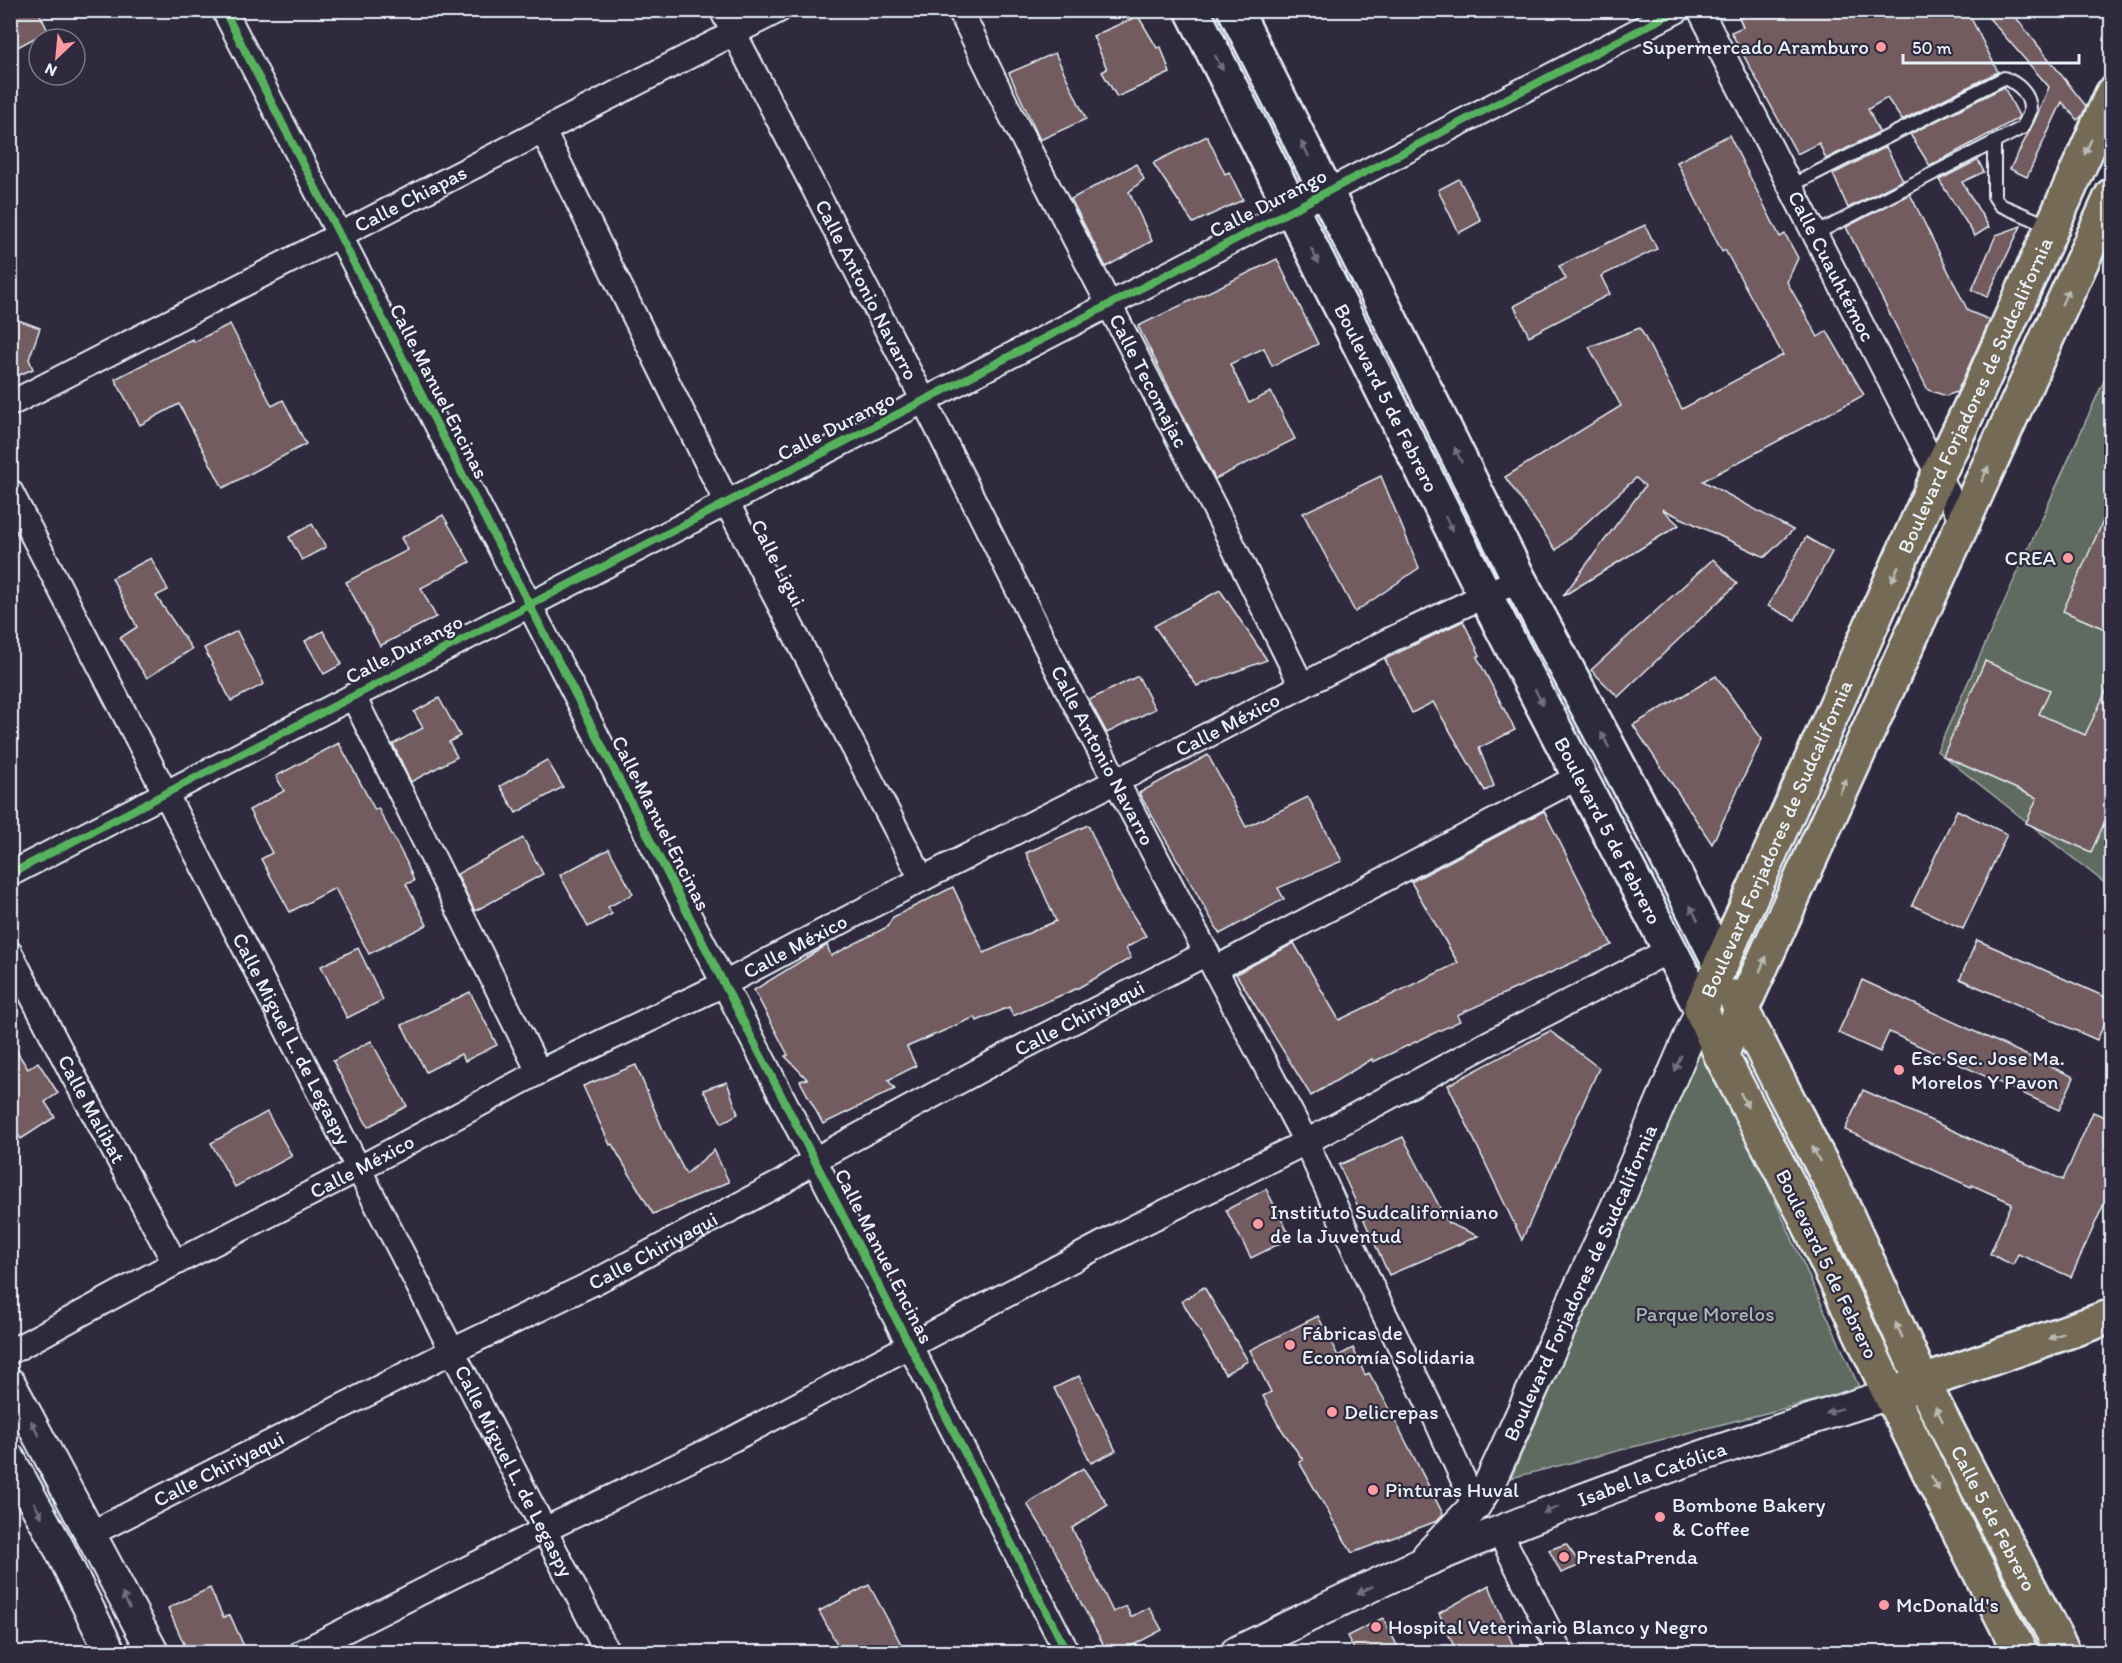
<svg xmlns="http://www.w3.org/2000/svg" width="2122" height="1663" font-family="Itim,sans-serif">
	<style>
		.green { fill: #5e6b61; stroke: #a3aeac; stroke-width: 1.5 }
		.building { fill: #725c60; stroke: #e8f1f8; stroke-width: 1.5 }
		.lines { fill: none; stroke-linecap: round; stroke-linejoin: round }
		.service-casing { stroke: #e8f1f8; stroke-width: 16 }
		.minor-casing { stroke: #e8f1f8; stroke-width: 28 }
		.tertiary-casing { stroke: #e8f1f8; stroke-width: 34 }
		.secondary-casing { stroke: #e8f1f8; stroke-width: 38 }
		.primary-casing { stroke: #e8f1f8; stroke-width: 38 }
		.service { stroke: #2f2a3d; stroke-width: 12 }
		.minor { stroke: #2f2a3d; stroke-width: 24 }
		.tertiary { stroke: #2f2a3d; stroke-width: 30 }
		.secondary { stroke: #2f2a3d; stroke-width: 33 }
		.primary { stroke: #746b55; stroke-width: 33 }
		.cycleway-casing { stroke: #2f2a3d; stroke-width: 11 }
		.cycleway { stroke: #56b35d; stroke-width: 8 }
		.oneway { fill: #70707e }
		.oneway2 { fill: #babbb7 }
		.poi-dot { fill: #ff9aa2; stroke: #2f2a3d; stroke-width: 2 }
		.labels { text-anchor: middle; stroke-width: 4.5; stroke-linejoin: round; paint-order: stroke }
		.poi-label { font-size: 21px; fill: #e8f1f8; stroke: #2f2a3d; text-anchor: start }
		.street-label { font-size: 21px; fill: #e8f1f8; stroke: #2f2a3d }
		.park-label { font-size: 21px; fill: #aab5b4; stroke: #2f2a3d }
	</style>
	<rect width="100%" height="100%" fill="#2f2a3d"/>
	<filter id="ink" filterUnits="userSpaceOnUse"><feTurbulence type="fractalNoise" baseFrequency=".0167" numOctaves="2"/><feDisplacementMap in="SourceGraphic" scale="12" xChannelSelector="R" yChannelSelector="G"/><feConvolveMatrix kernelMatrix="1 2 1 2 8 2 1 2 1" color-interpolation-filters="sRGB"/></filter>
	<g filter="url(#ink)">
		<g class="green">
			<path d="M2111,365V888L1937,751Z"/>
			<path d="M1702,1039L1860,1389L1511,1478L1603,1272Z"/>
		</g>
		<g class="building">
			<path d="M10,10H38L48,31L10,51Z"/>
			<path d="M1736,10H1967L1998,72L1902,120L1887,98L1868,109L1879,132L1826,159L1819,143L1797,154L1731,32L1743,27Z"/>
			<path d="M1982,10H2010L2086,106L2082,116L2077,120L2062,102L2027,177L2010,169L2035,120L2049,87Z"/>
			<path d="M1138,16L1157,48L1161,47L1170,73L1117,97L1102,72L1107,69L1093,36Z"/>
			<path d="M1055,53L1086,119L1040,140L1009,73Z"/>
			<path d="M2004,87L2019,116L2017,119L1930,166L1910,134Z"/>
			<path d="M1729,135L1780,237L1785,234L1798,258L1787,282L1818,337L1827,331L1864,395L1703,481L1793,530L1765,557L1662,509L1679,525L1563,596L1645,486L1636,478L1556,550L1505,477L1621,406L1589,347L1640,328L1682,409L1783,355L1725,250L1722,252L1677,162Z"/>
			<path d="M1207,136L1225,174L1229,172L1243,200L1193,223L1153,163Z"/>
			<path d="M1886,147L1903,180L1848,208L1833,174Z"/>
			<path d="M1978,160L1984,172L1962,182L1989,227L1975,236L1939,180Z"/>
			<path d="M1136,164L1144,179L1129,192L1152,241L1106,267L1071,199Z"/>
			<path d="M1459,179L1481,221L1459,233L1438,190Z"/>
			<path d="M1910,194L1968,311L1990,320L1957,392L1946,396L1928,390L1846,227Z"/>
			<path d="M1645,225L1657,249L1601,276L1610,294L1529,336L1514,306L1566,279L1559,266Z"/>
			<path d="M2021,226L1987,297L1972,290L1996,235Z"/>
			<path d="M1277,259L1318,344L1272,366L1264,348L1230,364L1249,403L1271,392L1295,439L1215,479L1138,326Z"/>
			<path d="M10,317L40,328L29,359L33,369L10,379Z"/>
			<path d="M230,324L272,406L283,400L306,444L223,488L179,404L140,425L115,379L192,339L194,342Z"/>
			<path d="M1381,476L1419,568L1355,612L1303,513Z"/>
			<path d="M2112,501V632L2063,611Z"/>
			<path d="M443,515L470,562L421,588L436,617L380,646L346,582L408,550L401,538Z"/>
			<path d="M312,524L326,547L302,560L289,537Z"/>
			<path d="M1806,537L1832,552L1795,620L1768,606Z"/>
			<path d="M151,558L168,590L156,596L192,649L147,678L120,638L137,627L112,578Z"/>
			<path d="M1713,559L1737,584L1618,697L1591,670Z"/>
			<path d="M1220,590L1267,660L1197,686L1154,626Z"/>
			<path d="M1463,621L1480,655L1477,657L1515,730L1479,748L1494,786L1485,791L1433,702L1412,713L1385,659Z"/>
			<path d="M237,631L264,684L231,701L204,648Z"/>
			<path d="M323,631L342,664L324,674L305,641Z"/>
			<path d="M1985,661L2050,690L2039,714L2085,735L2112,679V806L2091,852L2026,823L2037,798L1943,756Z"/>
			<path d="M1138,676L1155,709L1107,733L1089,700Z"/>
			<path d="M1716,676L1762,739L1712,844L1633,725Z"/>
			<path d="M439,698L460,736L449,742L457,757L411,782L393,744L423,728L414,712Z"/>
			<path d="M339,743L375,810L378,808L407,863L414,881L406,884L427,925L369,954L335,888L290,912L261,859L272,853L249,810L284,791L276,776Z"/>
			<path d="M1208,755L1246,827L1308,797L1342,861L1278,888L1284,899L1220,934L1139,793Z"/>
			<path d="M547,760L563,787L516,813L500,786Z"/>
			<path d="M1957,810L2007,834L1963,929L1912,905Z"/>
			<path d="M1544,811L1612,945L1457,1015L1460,1021L1373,1062L1372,1059L1311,1096L1236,974L1294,943L1339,1020L1458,963L1411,882Z"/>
			<path d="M1088,825L1117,890L1146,936L1126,948L1131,958L1078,988L1013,1016L1009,1007L977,1021L975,1017L907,1047L916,1066L888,1080L895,1089L823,1124L800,1081L807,1079L785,1056L788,1055L754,990L827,945L831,956L887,927L893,917L953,887L984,953L1056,921L1026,853Z"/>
			<path d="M523,838L543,874L475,911L457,874Z"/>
			<path d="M609,849L633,894L608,907L612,914L588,927L560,875Z"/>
			<path d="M1977,940L2112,1000V1008L2097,1040L1960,979Z"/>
			<path d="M358,948L383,1000L347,1018L321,966Z"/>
			<path d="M1862,980L2074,1077L2059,1110L1889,1032L1880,1052L1838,1033Z"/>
			<path d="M470,992L497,1045L465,1061L461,1054L426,1072L402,1025Z"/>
			<path d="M1550,1031L1599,1068L1522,1240L1448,1085Z"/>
			<path d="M10,1041L28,1069L38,1062L58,1093L45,1102L55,1117L21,1139L10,1123Z"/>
			<path d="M371,1041L407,1106L368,1127L333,1061Z"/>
			<path d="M636,1065L663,1130L686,1174L714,1150L729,1182L653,1214L612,1144L610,1145L583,1086Z"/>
			<path d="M727,1082L738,1114L722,1123L703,1090Z"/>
			<path d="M1863,1090L2063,1180L2093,1112L2112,1120V1186L2071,1277L2018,1254L2013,1265L1990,1254L2012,1203L1972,1185L1971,1187L1845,1130Z"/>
			<path d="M267,1112L292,1156L235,1187L211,1143Z"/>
			<path d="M1403,1137L1448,1223L1478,1236L1389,1275L1339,1165Z"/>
			<path d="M1266,1189L1291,1238L1251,1258L1226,1210Z"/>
			<path d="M1204,1287L1248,1361L1225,1374L1182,1301Z"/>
			<path d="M1318,1316L1338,1356L1353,1348L1365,1375L1369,1373L1384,1399L1443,1514L1437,1521L1352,1553L1299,1462L1303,1460L1278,1424L1263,1396L1271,1392L1250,1350Z"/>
			<path d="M1079,1376L1116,1451L1091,1463L1054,1388Z"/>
			<path d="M1083,1468L1108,1505L1072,1528L1113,1612L1126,1606L1131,1617L1149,1607L1162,1630L1118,1653H1108L1082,1605L1048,1537L1027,1504Z"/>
			<path d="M1566,1544L1581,1565L1561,1573L1549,1550Z"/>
			<path d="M869,1585L906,1653H842L819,1611Z"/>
			<path d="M1489,1585L1516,1653H1457L1439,1613Z"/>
			<path d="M210,1588L223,1617L230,1615L247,1653H188L168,1608Z"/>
			<path d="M1383,1618L1401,1653H1356L1347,1636Z"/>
		</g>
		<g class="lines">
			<g class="service-casing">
				<g id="service">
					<path d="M1994,142V196L2000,205L2050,226"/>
					<path d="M1790,186L2004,78C2017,83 2030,93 2030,110C2030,115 2024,123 2022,128L1815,234"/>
				</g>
			</g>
			<g class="minor-casing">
				<g id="minor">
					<path d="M224,10L1067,1652"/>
					<path id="s1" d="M722,10L924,401L1068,690L1306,1142L1377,1299L1436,1419L1475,1506"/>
					<path id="s2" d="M960,10L1012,117L1214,507L1302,686"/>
					<path id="s3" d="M1700,10L1963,523"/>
					<path d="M543,131L727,503L922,879"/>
					<path id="s4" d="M10,404L779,10"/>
					<path id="s5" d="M10,491L607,1652"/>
					<path d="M353,696L539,1072"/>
					<path d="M10,874L1678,10"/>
					<path id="s6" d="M10,953L72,1073L175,1263"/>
					<path d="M1215,969L1580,776"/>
					<path id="s7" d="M10,1352L175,1263L358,1169L539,1072L724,984L922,879L1204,737L1388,641L1519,579"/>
					<path d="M1499,1531L1560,1652"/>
					<path id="s8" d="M92,1533L452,1351L595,1282L784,1181L814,1160L1013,1052L1207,953"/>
					<path d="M302,1652L544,1530L733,1439L1125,1232L1306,1142L1489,1043L1670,950"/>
				</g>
			</g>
			<g class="tertiary-casing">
				<g id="tertiary">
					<path d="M10,1383L153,1652"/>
					<path d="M10,1459L60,1550L110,1652"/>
					<path id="s9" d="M1428,1555L1475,1506L1490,1482L1616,1207L1701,1009"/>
					<path id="s10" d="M1236,1652C1297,1623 1358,1591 1420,1564C1574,1498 1731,1444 1890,1394"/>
				</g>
			</g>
			<g class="secondary-casing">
				<g id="secondary">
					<path id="s11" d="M1192,10L1485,595L1701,1009"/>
					<path d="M1235,10L1427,393L1519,579L1654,832L1721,965"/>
				</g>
			</g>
			<g class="primary-casing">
				<g id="primary">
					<path id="s12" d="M1735,997L1839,1198L1923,1383L2063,1652"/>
					<path d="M1721,1055L2112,195"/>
					<path d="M1904,1389L2112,1316"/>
					<path id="s13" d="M2020,1652L1890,1394L1804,1214L1721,1055L1701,1009L1938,475L1979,389L2112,94"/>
				</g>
			</g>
			<use href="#service" class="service"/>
			<use href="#minor" class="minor"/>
			<use href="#tertiary" class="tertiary"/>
			<use href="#secondary" class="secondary"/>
			<use href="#primary" class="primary"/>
			<g class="cycleway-casing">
				<g id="cycleway">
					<path d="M224,10L1067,1652"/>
					<path d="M10,874L1678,10"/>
				</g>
			</g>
			<use href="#cycleway" class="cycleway"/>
		</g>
		<defs><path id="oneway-solid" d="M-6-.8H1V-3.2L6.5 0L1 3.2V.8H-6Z" transform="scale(1.5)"/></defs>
		<g class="oneway">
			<use href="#oneway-solid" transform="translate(1219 63) rotate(63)"/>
			<use href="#oneway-solid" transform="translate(1305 149) rotate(-118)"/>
			<use href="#oneway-solid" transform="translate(1315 256) rotate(63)"/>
			<use href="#oneway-solid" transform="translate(1458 455) rotate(-116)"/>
			<use href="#oneway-solid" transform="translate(1449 524) rotate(64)"/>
			<use href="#oneway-solid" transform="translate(1539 697) rotate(62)"/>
			<use href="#oneway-solid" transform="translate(1605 740) rotate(-118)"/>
			<use href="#oneway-solid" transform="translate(1694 913) rotate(-117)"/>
			<use href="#oneway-solid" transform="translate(1678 1063) rotate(113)"/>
			<use href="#oneway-solid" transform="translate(1834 1411) rotate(162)"/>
			<use href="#oneway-solid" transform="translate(35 1428) rotate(-118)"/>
			<use href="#oneway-solid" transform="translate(38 1510) rotate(62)"/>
			<use href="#oneway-solid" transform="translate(1551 1510) rotate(158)"/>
			<use href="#oneway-solid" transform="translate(1365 1590) rotate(154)"/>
			<use href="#oneway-solid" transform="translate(126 1601) rotate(-117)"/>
		</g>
		<g class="oneway2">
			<use href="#oneway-solid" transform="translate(2088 147) rotate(114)"/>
			<use href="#oneway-solid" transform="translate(2065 297) rotate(-66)"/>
			<use href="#oneway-solid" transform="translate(1985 474) rotate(-66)"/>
			<use href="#oneway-solid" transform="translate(1895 574) rotate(114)"/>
			<use href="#oneway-solid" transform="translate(1843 786) rotate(-66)"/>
			<use href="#oneway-solid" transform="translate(1763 964) rotate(-66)"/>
			<use href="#oneway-solid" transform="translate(1744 1100) rotate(63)"/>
			<use href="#oneway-solid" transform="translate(1816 1154) rotate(-117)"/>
			<use href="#oneway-solid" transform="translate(1899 1330) rotate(-115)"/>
			<use href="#oneway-solid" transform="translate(2056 1336) rotate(160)"/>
			<use href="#oneway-solid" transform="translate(1939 1414) rotate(-117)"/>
			<use href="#oneway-solid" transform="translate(1935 1483) rotate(63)"/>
		</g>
	</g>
	<g class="poi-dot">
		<circle cx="1881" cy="47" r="6"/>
		<circle cx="2068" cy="558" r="6"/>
		<circle cx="1899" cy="1070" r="6"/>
		<circle cx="1258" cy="1224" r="6"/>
		<circle cx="1290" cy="1345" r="6"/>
		<circle cx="1332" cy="1412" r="6"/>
		<circle cx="1373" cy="1490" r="6"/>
		<circle cx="1660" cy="1517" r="6"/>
		<circle cx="1564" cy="1557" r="6"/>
		<circle cx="1884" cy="1605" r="6"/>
		<circle cx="1376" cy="1627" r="6"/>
	</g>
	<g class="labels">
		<g class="poi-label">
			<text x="1869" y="54" text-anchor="end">Supermercado Aramburo</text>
			<text x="2056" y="565" text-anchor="end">CREA</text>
			<text x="1911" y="1065">Esc Sec. Jose Ma.<tspan x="1911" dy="24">Morelos Y Pavon</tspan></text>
			<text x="1270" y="1219">Instituto Sudcaliforniano<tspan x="1270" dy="24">de la Juventud</tspan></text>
			<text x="1302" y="1340">Fábricas de<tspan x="1302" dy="24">Economía Solidaria</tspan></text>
			<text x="1344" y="1419">Delicrepas</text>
			<text x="1385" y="1497">Pinturas Huval</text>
			<text x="1672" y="1512">Bombone Bakery<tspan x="1672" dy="24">&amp; Coffee</tspan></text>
			<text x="1576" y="1564">PrestaPrenda</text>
			<text x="1896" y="1612">McDonald's</text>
			<text x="1388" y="1634">Hospital Veterinario Blanco y Negro</text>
		</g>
		<g class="street-label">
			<text dy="7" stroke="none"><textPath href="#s4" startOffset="450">Calle Chiapas</textPath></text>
			<text transform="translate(1268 203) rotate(-27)" y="7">Calle Durango</text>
			<text dy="7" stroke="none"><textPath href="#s3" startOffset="288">Calle Cuauhtémoc</textPath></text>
			<text dy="7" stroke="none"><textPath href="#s1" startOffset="315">Calle Antonio Navarro</textPath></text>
			<text dy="7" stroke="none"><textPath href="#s2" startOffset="416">Calle Tecomajac</textPath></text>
			<text transform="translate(439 391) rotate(63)" y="7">Calle Manuel Encinas</text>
			<text dy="7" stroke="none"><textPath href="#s13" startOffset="1390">Boulevard Forjadores de Sudcalifornia</textPath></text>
			<text dy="7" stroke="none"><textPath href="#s11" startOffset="434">Boulevard 5 de Febrero</textPath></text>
			<text transform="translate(836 426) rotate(-27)" y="7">Calle Durango</text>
			<text transform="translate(778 563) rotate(63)" y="7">Calle Ligui</text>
			<text transform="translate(404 649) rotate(-27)" y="7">Calle Durango</text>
			<text dy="7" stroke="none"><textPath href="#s7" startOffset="1370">Calle México</textPath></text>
			<text dy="7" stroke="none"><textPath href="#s1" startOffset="837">Calle Antonio Navarro</textPath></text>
			<text transform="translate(661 823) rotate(63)" y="7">Calle Manuel Encinas</text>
			<text dy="7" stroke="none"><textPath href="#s11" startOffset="920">Boulevard 5 de Febrero</textPath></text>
			<text dy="7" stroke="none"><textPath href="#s13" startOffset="904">Boulevard Forjadores de Sudcalifornia</textPath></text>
			<text dy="7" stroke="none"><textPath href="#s7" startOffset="884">Calle México</textPath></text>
			<text dy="7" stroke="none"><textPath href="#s8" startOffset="1114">Calle Chiriyaqui</textPath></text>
			<text dy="7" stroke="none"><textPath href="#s5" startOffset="616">Calle Miguel L. de Legaspy</textPath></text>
			<text dy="7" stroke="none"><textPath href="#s6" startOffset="176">Calle Malibat</textPath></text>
			<text dy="7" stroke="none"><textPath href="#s7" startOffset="398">Calle México</textPath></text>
			<text dy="7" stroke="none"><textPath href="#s8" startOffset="628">Calle Chiriyaqui</textPath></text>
			<text transform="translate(884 1256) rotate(63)" y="7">Calle Manuel Encinas</text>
			<text transform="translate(1827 1264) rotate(64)" y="7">Boulevard 5 de Febrero</text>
			<text dy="7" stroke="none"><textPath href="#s9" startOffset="315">Boulevard Forjadores de Sudcalifornia</textPath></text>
			<text dy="7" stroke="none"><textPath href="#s8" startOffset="142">Calle Chiriyaqui</textPath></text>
			<text dy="7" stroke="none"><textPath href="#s5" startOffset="1102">Calle Miguel L. de Legaspy</textPath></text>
			<text dy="7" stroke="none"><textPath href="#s10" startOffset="453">Isabel la Católica</textPath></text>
			<text dy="7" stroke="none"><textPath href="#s12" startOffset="582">Calle 5 de Febrero</textPath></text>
		</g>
		<g class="park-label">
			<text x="1705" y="1321">Parque Morelos</text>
		</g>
	</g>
	<rect width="2122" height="1663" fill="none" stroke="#2f2a3d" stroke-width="36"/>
	<rect x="18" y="18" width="2086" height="1627" fill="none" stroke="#e8f1f8" stroke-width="2" filter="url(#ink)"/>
	<g transform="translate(57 57) rotate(206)"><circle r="28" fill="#2f2a3d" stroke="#797a88" stroke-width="1.5"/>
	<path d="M0-4.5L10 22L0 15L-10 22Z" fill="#ff9aa2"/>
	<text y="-9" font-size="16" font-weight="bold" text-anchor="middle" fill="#e8f1f8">N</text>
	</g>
	<path d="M1903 54v9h176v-9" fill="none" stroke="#e8f1f8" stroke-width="3"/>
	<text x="1912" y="54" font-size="18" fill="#e8f1f8" stroke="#2f2a3d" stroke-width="4.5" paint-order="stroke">50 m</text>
</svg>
